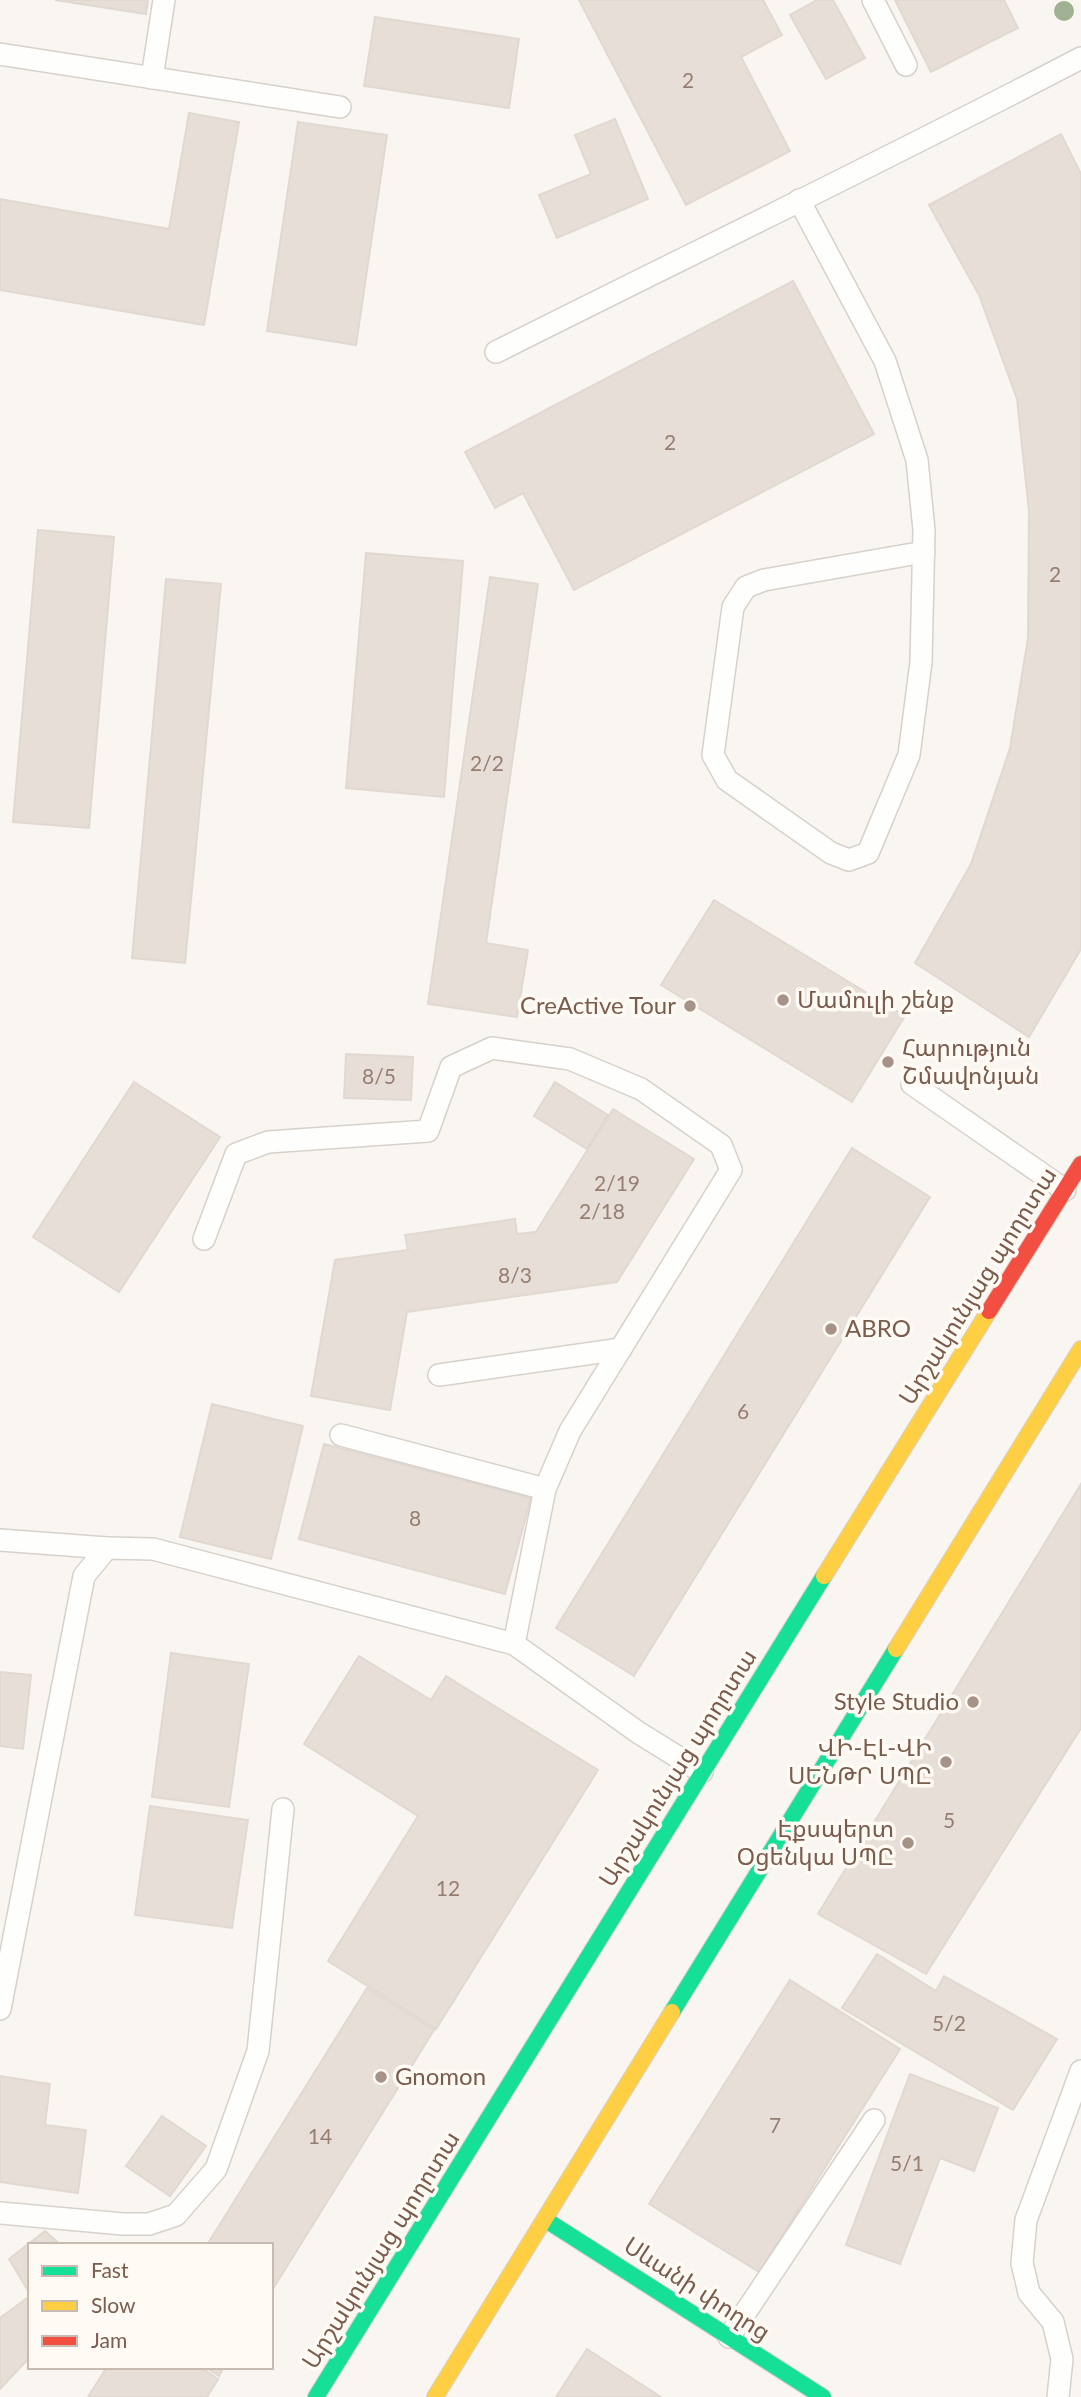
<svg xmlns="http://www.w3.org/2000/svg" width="1081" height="2397" font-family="Lato,'Noto Sans Armenian',sans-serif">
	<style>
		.building { fill: #e6ded7; stroke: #e2d8d2; stroke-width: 2 }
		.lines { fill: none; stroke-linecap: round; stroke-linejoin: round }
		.lane-casing { stroke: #d7d1cb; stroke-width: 24 }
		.fast-casing { stroke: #d9d2cb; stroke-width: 18 }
		.slow-casing { stroke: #d9d2cb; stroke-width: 18 }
		.jam-casing { stroke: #d9d2cb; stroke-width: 18 }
		.lane { stroke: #fefefd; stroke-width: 21 }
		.fast { stroke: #16e098; stroke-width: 16 }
		.slow { stroke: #ffcf43; stroke-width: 16 }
		.jam { stroke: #f24e42; stroke-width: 16 }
		.tree { fill: #9eb190 }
		.poi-dot { fill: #a69286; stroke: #fffaf3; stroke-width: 2.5 }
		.labels { text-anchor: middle; stroke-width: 7; stroke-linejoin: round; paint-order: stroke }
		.number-label { font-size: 21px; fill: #977e72 }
		.poi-label { font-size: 24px; fill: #7a5c4d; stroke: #fffaf3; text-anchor: start }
		.street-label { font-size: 24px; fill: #7a5c4d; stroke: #fffaf3 }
	</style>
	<rect width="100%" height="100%" fill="#f9f5f0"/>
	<g class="building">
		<path d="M55,0H148L146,14Z"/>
		<path d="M579,0H763L782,35L741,57L790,151L686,205Z"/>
		<path d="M817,0H833L865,58L826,79L790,15Z"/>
		<path d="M895,0H1004L1018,28L931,72Z"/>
		<path d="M375,17L519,39L509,108L364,86Z"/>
		<path d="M189,113L239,122L204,325L0,290V199L169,229Z"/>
		<path d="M615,119L648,199L557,238L539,195L591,174L575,135Z"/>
		<path d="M298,122L387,135L356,345L267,331Z"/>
		<path d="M1061,134L1081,174V949L1029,1037L915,963L971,864L1010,748L1028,638L1029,512L1017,399L979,295L929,205Z"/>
		<path d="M793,281L874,434L574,590L523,493L495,508L465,452Z"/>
		<path d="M38,530L114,537L89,828L13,822Z"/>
		<path d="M366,553L463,561L444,797L346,788Z"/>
		<path d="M490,577L538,584L486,943L528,950L517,1017L428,1004Z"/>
		<path d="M166,579L221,584L185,963L132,958Z"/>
		<path d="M714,900L905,1016L852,1102L661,985Z"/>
		<path d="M346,1054L413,1057L411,1100L344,1098Z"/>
		<path d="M134,1082L220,1137L119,1292L33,1237Z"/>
		<path d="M555,1082L608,1115L587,1149L534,1116Z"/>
		<path d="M613,1109L694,1159L617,1282L407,1312L390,1410L311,1396L335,1260L408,1250L405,1235L515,1219L517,1234L536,1232Z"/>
		<path d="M852,1148L930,1197L634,1676L556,1628Z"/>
		<path d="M212,1404L303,1426L271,1559L180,1537Z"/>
		<path d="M324,1444L531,1498L505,1594L299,1539Z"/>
		<path d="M1081,1484V1728L926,1974L818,1914Z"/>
		<path d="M171,1653L249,1664L229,1807L152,1797Z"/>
		<path d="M359,1656L431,1700L446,1676L598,1770L436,2029L328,1961L418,1816L304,1744Z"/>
		<path d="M0,1672L31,1675L23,1749L0,1746Z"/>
		<path d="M150,1806L248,1820L232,1928L135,1915Z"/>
		<path d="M877,1954L936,1991L944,1976L1057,2039L1013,2110L842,2008Z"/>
		<path d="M790,1980L900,2049L759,2272L649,2204Z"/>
		<path d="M367,1988L434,2030L271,2292V2245H207Z"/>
		<path d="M910,2074L998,2108L974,2171L940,2158L900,2264L846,2245Z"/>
		<path d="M0,2076L50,2084L45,2125L86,2130L78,2193L0,2182Z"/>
		<path d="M162,2116L206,2146L170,2196L126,2166Z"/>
		<path d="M45,2231L61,2245H30V2294L9,2259Z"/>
		<path d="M30,2296V2357L0,2389V2318Z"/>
		<path d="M587,2349L661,2397H556Z"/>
		<path d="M107,2367H200L218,2379L207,2397H88Z"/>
		<path d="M205,2367H224L219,2376Z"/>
	</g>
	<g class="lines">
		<g class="lane-casing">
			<g id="lane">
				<path d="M873,0L906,65"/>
				<path d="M0,54L340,107"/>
				<path d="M152,78L164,0"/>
				<path d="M799,200L885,361L917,460L924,530L921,662L909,755L868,853L849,860L831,853L727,780L713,755L733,607L746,587L764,580L924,552"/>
				<path d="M496,352C691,254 888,159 1081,58"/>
				<path d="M912,1084L1065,1190"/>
				<path d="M204,1239L236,1154L268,1142L428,1131L451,1067L492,1048L570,1059L641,1089L721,1145L731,1170L570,1431L545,1489L514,1644"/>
				<path d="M439,1375L621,1349"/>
				<path d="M341,1435L545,1489"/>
				<path d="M0,1540L107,1548"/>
				<path d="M0,2009L84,1576L107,1548L153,1549L514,1644L639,1733L702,1772"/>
				<path d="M0,2213L123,2224H149L176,2215L216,2169L258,2051L283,1809"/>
				<path d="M729,2337L874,2120"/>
				<path d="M1058,2397L1062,2359L1053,2322L1029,2293L1022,2263L1026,2220L1081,2071"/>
			</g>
		</g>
		<g class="fast-casing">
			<g id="fast">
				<path d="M672,2012L896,1649"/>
				<path d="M546,2220L823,2397"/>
				<path d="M316,2397L824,1576"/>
			</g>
		</g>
		<g class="slow-casing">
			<g id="slow">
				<path d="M824,1576L989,1311"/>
				<path d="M896,1649L1081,1349"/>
				<path d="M435,2397L672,2012"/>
			</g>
		</g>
		<g class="jam-casing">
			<path id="jam" d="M989,1311L1081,1164"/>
		</g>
		<use href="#lane" class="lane"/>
		<use href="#fast" class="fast"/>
		<use href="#slow" class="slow"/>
		<use href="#jam" class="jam"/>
	</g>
	<circle class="tree" cx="1064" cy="11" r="10"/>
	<g class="poi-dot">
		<circle cx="783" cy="1000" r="7"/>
		<circle cx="690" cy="1006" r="7"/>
		<circle cx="888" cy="1062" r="7"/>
		<circle cx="831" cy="1329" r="7"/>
		<circle cx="973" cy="1702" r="7"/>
		<circle cx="946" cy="1762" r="7"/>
		<circle cx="908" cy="1843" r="7"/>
		<circle cx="381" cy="2077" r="7"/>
	</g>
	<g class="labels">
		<g class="number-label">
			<text x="688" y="88">2</text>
			<text x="670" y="450">2</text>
			<text x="1055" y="582">2</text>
			<text x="487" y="771">2/2</text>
			<text x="379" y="1084">8/5</text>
			<text x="617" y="1191">2/19</text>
			<text x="602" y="1219">2/18</text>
			<text x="515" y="1283">8/3</text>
			<text x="743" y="1419">6</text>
			<text x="415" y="1526">8</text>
			<text x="949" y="1828">5</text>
			<text x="448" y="1896">12</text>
			<text x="949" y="2031">5/2</text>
			<text x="775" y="2133">7</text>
			<text x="320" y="2144">14</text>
			<text x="907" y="2171">5/1</text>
		</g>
		<g class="poi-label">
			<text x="797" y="1008">Մամուլի շենք</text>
			<text x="676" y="1014" text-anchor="end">CreActive Tour</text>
			<text x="902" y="1056">Հարություն<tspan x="902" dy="28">Շմավոնյան</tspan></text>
			<text x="845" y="1337">ABRO</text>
			<text x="959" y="1710" text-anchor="end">Style Studio</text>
			<text x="932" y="1756" text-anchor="end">ՎԻ-ԷԼ-ՎԻ<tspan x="932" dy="28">ՍԵՆԹՐ ՍՊԸ</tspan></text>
			<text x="894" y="1837" text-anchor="end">Էքսպերտ<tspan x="894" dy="28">Օցենկա ՍՊԸ</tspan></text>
			<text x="395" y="2085">Gnomon</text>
		</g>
		<g class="street-label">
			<text transform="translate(978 1286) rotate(-58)" y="8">Արշակունյաց պողոտա</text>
			<text transform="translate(678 1768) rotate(-58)" y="8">Արշակունյաց պողոտա</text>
			<text transform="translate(381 2250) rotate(-58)" y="8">Արշակունյաց պողոտա</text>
			<text transform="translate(697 2289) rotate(33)" y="8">Սևանի փողոց</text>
		</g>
	</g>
	<rect x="28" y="2243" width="245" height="126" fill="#fffaf3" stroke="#cabbb1" stroke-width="2"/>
	<rect x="42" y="2266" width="35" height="10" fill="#16e098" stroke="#cabbb1" stroke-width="2"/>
	<text x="91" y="2278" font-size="21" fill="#7a5c4d">Fast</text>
	<rect x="42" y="2301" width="35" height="10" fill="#ffcf43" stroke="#cabbb1" stroke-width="2"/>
	<text x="91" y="2313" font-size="21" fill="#7a5c4d">Slow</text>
	<rect x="42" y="2336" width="35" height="10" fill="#f24e42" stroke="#cabbb1" stroke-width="2"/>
	<text x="91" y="2348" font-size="21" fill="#7a5c4d">Jam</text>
</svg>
